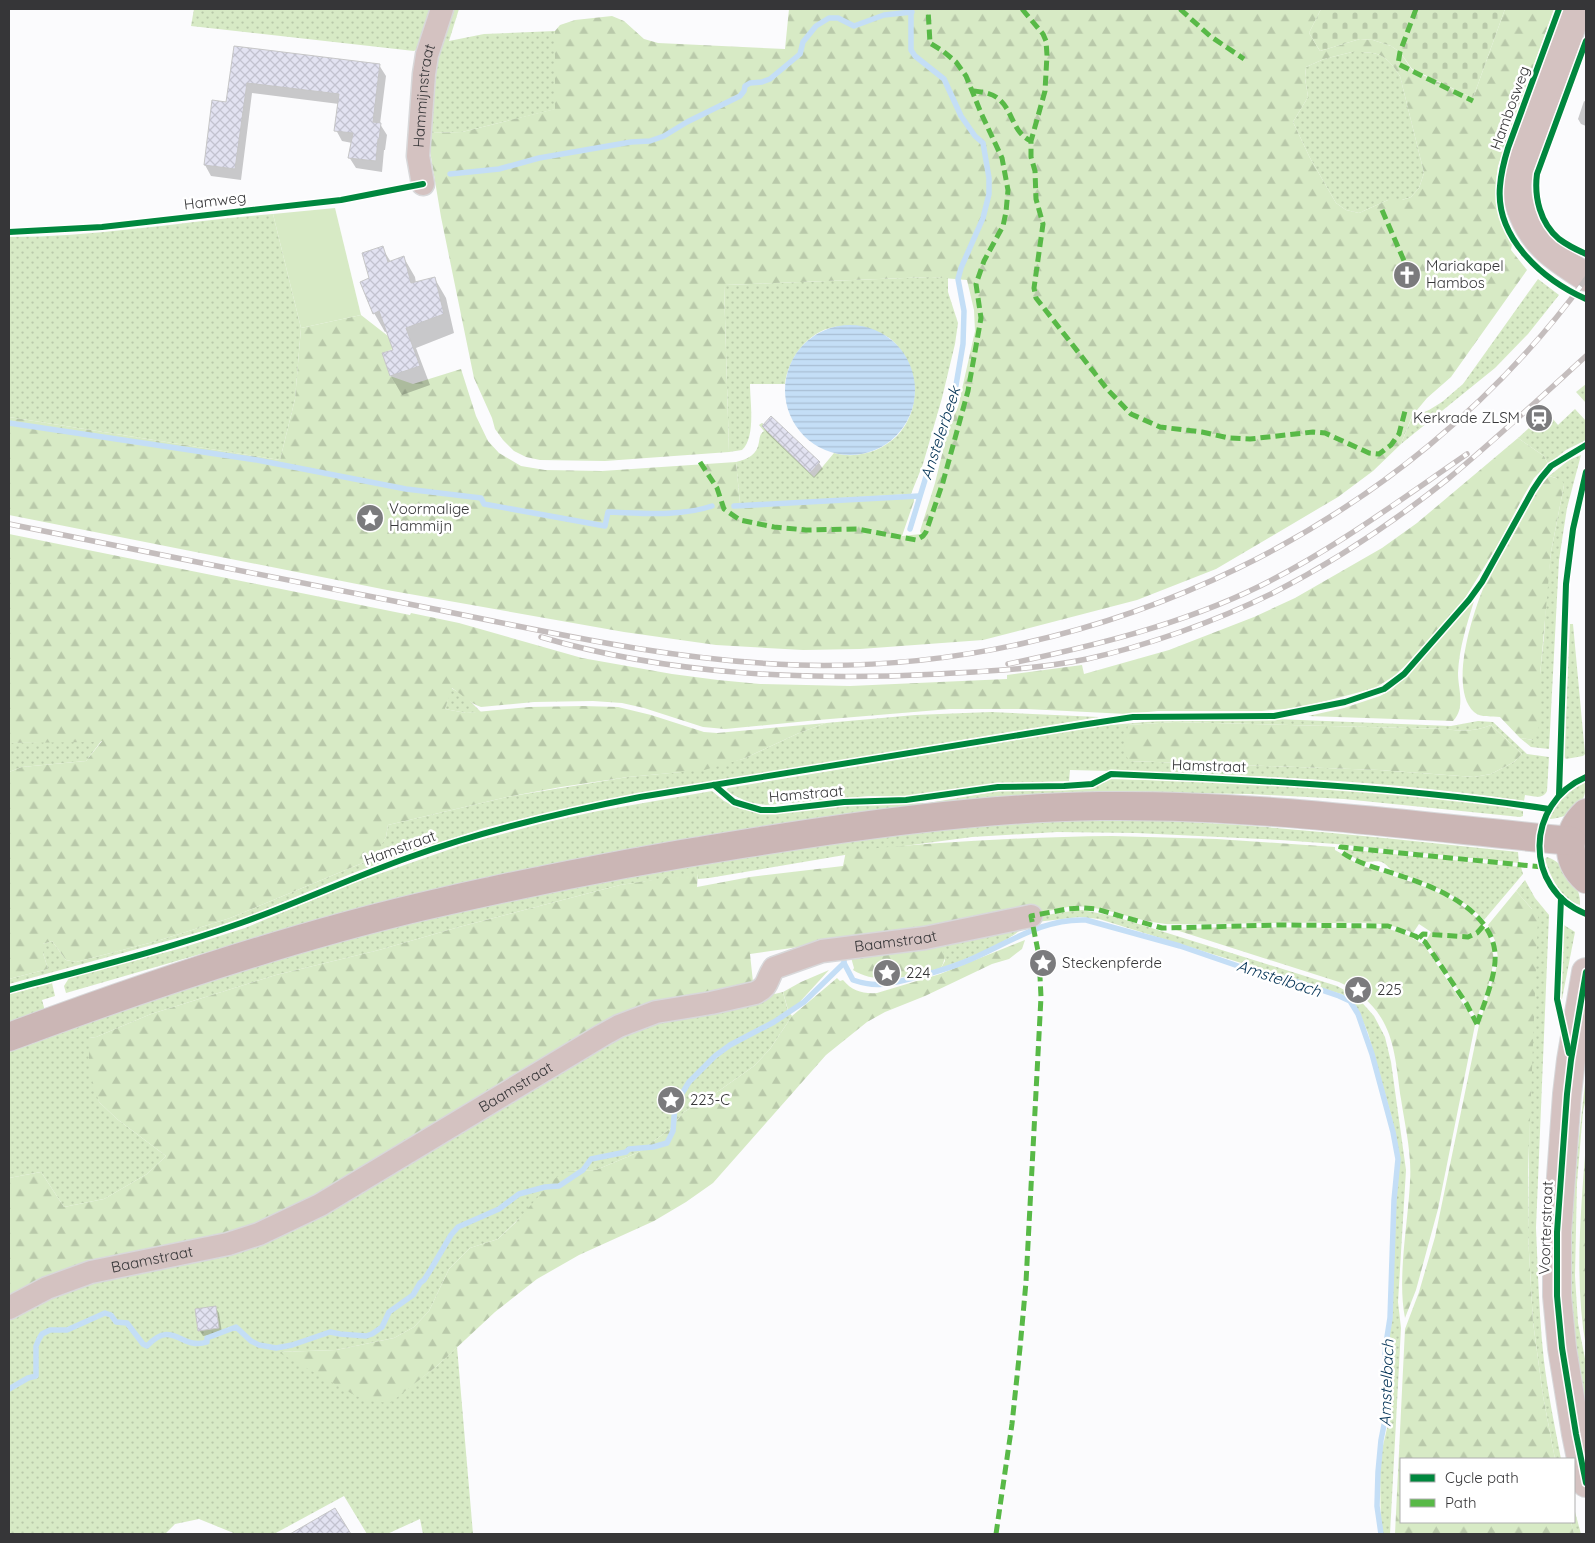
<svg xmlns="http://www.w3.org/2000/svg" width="1595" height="1543" font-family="Quicksand,sans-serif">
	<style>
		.grass { fill: url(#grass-dots); fill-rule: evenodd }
		.forest { fill: url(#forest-firs); fill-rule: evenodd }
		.cemetery { fill: url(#cemetery-stones) }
		.garden { fill: #d7eac5 }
		.water { fill: url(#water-rules) }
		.shadow { fill: #0003 }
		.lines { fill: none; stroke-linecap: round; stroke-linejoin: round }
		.stream { stroke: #c4def6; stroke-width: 5.5 }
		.building { fill: url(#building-cross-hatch); stroke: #c6c6c7 }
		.minor-casing { stroke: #d8d8da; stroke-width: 25 }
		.tertiary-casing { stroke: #d8d8da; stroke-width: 30 }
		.secondary-casing { stroke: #d8d8da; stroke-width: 30 }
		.minor { stroke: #d4c2c1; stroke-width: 22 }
		.tertiary { stroke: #d4c2c1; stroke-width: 28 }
		.secondary { stroke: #cbb6b5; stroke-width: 28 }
		.rail-casing { stroke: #c4bdbd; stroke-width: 5.5 }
		.rail { stroke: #fff; stroke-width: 4; stroke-dasharray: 11; stroke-linecap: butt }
		.quiet { stroke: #58b947; stroke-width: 5; stroke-dasharray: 10 5; stroke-linecap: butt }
		.cycleway-casing { stroke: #fff; stroke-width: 9 }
		.cycleway { stroke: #00873e; stroke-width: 6 }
		.labels { text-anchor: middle; stroke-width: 5; stroke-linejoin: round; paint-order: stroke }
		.street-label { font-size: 15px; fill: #363638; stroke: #fff }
		.poi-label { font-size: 15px; fill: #363638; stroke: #fff; text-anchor: start }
		.water-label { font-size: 16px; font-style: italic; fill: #023255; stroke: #fff }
	</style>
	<defs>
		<pattern id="grass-dots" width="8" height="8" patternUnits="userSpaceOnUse" patternTransform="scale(1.25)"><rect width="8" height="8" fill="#d7eac5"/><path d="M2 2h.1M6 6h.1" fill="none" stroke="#b9c9aa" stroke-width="1.8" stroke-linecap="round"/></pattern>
		<pattern id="forest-firs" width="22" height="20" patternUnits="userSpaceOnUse" patternTransform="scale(1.25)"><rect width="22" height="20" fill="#d7eac5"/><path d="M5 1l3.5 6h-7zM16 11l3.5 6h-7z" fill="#b9c9aa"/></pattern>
		<pattern id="cemetery-stones" width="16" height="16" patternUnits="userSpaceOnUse" patternTransform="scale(1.25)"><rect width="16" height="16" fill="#d7eac5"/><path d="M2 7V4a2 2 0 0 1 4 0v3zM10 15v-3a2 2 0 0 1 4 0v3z" fill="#b9c9aa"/></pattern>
		<pattern id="water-rules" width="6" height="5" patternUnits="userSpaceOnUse" patternTransform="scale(1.25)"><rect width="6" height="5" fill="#c4def6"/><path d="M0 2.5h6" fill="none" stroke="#a9bfd4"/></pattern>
		<pattern id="building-cross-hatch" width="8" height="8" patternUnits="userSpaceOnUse" patternTransform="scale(1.25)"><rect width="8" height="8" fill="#e2e2f1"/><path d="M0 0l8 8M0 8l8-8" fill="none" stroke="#c2c2cf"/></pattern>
	</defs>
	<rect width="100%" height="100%" fill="#fbfbfd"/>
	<g class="grass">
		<path d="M194,9H436L422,46L414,51L191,26Z"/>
		<path d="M449,9H459L449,41L484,34L555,31L556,109L462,132L427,133L428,101Z"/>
		<path d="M1352,52C1379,52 1385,53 1400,76L1424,173L1419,188L1411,197L1402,200H1388L1359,213L1346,210L1336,203L1310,158L1293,122L1308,97L1305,78L1306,67L1324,59Z"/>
		<path d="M273,214L301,328L295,399L280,460L9,417V237C97,237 185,221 273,214Z"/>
		<path d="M931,277L948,278V292L958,323L955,344L942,398L923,464L911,494L740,504L736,462C748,459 757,455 759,442C760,436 760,434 764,431L759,425L762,423L767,428L766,430L814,477L834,453C857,459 880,452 897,436C919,413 920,377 902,352C899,347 892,339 886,336C880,333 871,333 864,332C855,330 843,326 834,327C807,332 788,359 785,384H750C750,402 756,437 742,450L729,452L724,285Z"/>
		<path d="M1538,279L1559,295L1528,334L1495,368L1401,444L1412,417L1429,410L1442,402L1463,384Z"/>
		<path d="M1586,384V403L1576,392Z"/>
		<path d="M1575,409L1586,421V440L1566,450L1548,464L1544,456L1518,438L1547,412L1558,425Z"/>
		<path d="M1581,455L1567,508L1559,560L1549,749L1531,747L1520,738L1533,740L1544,637L1546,597L1551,552L1564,485L1556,478L1549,476L1569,460Z"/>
		<path d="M1570,624H1573L1585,754L1583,756L1566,759L1564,757Z"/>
		<path d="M451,688L465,696L481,712L466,713L445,709Z"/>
		<path d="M991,712L1099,717L615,798L529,817L484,828L402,855L353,873L252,915L207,930L9,984V979L48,969L43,953V944L52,941L66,960L76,962L157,941L230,918L372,859L386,837L388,825L507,797L628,777L681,772L743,759L799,733L826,723L915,715Z"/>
		<path d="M1276,719L1451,726L1478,721L1493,722L1527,754L1549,757L1547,791C1543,800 1533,796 1525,795L1524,801C1373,778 1222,774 1070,770L1069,781L990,784L914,796H869L766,805L748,802L725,791L728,788L1100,726L1157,721ZM1175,722L1447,729C1462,732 1477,731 1491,725L1522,754L1514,762L1491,774L1474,777L1379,770L1129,761L1128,725Z"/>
		<path d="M102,740L86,761L22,767L9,772V743Z"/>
		<path d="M1104,779L1205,781L1385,792L1487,803L1523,811V816L1520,817L1344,799L1250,794L1115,792L328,917L66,993L64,986L69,978L178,949L245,928L353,883L465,844L547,822L598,811L712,791L724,801L741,809L769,813L853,805L928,803L999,791L1090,789Z"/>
		<path d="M1586,782C1586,805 1573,817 1550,819C1551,802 1572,789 1586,782Z"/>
		<path d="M1113,819C1249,822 1383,838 1518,852L1519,863L1336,844L1280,840L1136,833L1057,832L972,837L874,850L709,878L698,879V874L620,885L459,927L379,950L276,975L151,1014L96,1037L89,1038L99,1102L117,1119L166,1156L147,1174L104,1199L64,1207L41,1172L9,1178V1050L232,972L394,925L645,872L847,839L993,823Z"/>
		<path d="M1344,849L1521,867L1523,874L1484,920C1460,894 1424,882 1392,871C1382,859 1380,861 1366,862C1359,862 1350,855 1344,851Z"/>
		<path d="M1547,857C1565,863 1581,886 1580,905C1561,900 1550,876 1545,859Z"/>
		<path d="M1525,880L1535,898L1549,915L1536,1228C1538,1272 1539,1317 1544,1361C1548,1394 1555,1427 1561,1459H1555L1543,1396L1533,1322L1528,1235L1532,909L1516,891Z"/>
		<path d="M1082,910L1113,916L1337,986L1357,997L1374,1016L1385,1037L1391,1062L1406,1170L1398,1302L1401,1328L1390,1534H1383L1381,1529L1380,1471L1382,1450L1390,1415L1387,1353L1392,1318L1396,1201L1400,1157L1391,1115L1368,1033L1359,1012L1352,999L1341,994L1099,919L1080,917L1036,922L1035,917L1064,912Z"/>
		<path d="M1564,925L1575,932L1562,999L1559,998V995L1562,926Z"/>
		<path d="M1023,927C1010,942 962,961 941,968L945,961L937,938Z"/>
		<path d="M52,983L55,996L42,1000L45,1011L9,1024V994Z"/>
		<path d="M783,992L788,1011L792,1016L770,1049L754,1066L720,1090L684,1112L670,1129L639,1152L596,1170L568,1171L498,1239L470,1248L449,1269L429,1311L414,1327L394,1338L336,1350L279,1352L391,1401L437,1366L457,1347L473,1534H423L420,1519L387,1534H367L344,1496L274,1534H236L199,1519L175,1524L165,1534H9V1316L99,1280L273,1234L294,1231L356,1195L618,1031Z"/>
		<path d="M1586,1075V1099L1583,1111L1577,1183L1575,1276L1578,1323L1586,1364V1429L1573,1351L1568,1274L1572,1198Z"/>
		<path d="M1574,1508L1581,1534H1574L1571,1522H1574Z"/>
	</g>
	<g class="forest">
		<path d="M789,9H1321L1309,33L1320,51L1360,39L1373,40L1391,46L1400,52L1412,70L1473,98L1505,9H1554L1498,166L1496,181V201L1502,225L1512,244L1511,250L1527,270L1451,377L1427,398L1412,416L1401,444L1373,471L1338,497L1216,569L1137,600L983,640L860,649L803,650L716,645L624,632L387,590L9,515V417L280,460L295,399L301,328L361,315L388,336L393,349L382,353L390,376L413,384L461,369L476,416L488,441L499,453L521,466L545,470L602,471L736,462L740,504H735V507L910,497L914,498V501L902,536L921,534L920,531L935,483L949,426L958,407L975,331L974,310L967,280L931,277L724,285L729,452L605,461L540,460L526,457L514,451L503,440L495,429L492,418L474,378L441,217L427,133L462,132L555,109V31L560,25L575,20L612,16L624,21L644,39L658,43L785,49ZM1352,52C1379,52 1385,53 1400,76L1424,173L1419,188L1411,197L1402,200H1388L1359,213L1346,210L1336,203L1310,158L1293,122L1308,97L1305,78L1306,67L1324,59Z"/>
		<path d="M1518,438L1544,456L1548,464L1534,478L1523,497L1499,543L1462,603L1406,665L1394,676L1375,688L1326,701L1296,708L1262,711H1158L1127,714L1027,709H950L818,720L725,729L703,727L644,708L622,703L593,701L534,702L481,707C471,704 461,694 452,688L445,709L466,713L529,707L583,706L618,707L651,715L704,732L717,733L826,723L799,733L743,759L704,770L628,777L561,787L507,797L388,825L386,837L377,853L372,859L230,918L157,941L76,962L66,960L52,941L43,944V953L48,969L9,979V772L22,767L86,761L102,741L92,742L9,743V534L410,615L411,613L459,623L582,658L672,674L718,680L760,684L850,686L1007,679V675L1082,665L1084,674L1169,650L1254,617L1295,598L1382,548L1417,523Z"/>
		<path d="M1549,476L1562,480L1564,485L1551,552L1540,676L1541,717L1537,735L1533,740L1520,738L1500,717C1492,716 1481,718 1474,712C1448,688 1473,612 1485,584C1492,569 1502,555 1510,541C1522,518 1532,495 1549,476Z"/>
		<path d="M1474,601C1467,624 1459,648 1458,673C1458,689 1466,708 1453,721L1308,716L1344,708L1380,696L1391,690L1409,674Z"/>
		<path d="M1175,722L1447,729C1462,732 1477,731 1491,725L1522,754L1514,762L1491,774L1474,777L1379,770L1129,761L1124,751L1128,725Z"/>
		<path d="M1112,836L1217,839L1335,847V850C1343,854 1350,860 1358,864C1401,881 1486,895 1493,951C1495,974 1484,997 1477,1018L1426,941L1431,932L1419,924L1413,933C1386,920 1357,923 1327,923C1273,922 1220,925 1166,924C1134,921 1106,906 1073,906L955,930L847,940L750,954L753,982L681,1004L260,1229L60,1272L9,1295V1178L41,1172L64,1207L104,1199L147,1174L166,1156L117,1119L99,1102L91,1077L89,1063V1038L96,1037L151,1014L276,975L379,950L459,927L620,885L698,873L697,887L750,877L843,866L846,851C935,842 1023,837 1112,836Z"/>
		<path d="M1516,891L1538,916L1528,1171V1235L1533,1322L1543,1396L1555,1459H1401V1522H1571L1574,1534H1395L1405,1329L1419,1292L1435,1237L1479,1025L1496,969L1498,959L1496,943L1488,925Z"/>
		<path d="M1220,927L1384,928L1404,933L1424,945L1471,1016L1475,1025L1438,1209L1416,1290L1405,1318C1397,1279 1408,1223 1410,1182C1412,1154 1405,1126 1401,1099C1397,1074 1396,1044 1383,1021C1373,1003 1358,991 1339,982L1176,930Z"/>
		<path d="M937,938C943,949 948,956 941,968C913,975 880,987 853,970L854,968L850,954Z"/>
		<path d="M1025,940L1022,949L1009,959L992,964L925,996L885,1012L867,1022L826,1055L713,1183L686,1202L654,1221L579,1255L537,1279L495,1312L437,1366L390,1403L370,1401L356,1396L278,1352L336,1350L394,1338L414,1327L429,1311L449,1269L470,1248L498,1239L515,1223L554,1179L568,1171L596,1170L639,1152L670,1129L684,1112L720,1090L754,1066L770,1049L792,1016L837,978L840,981L843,980C852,991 863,994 877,993L940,974Z"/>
		<path d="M829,970L797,1005L788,1010L783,992L801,982Z"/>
		<path d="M1586,1142V1347C1574,1280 1581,1210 1586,1142Z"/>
	</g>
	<path class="cemetery" d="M1321,9H1505L1473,98L1412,69L1400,52L1391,46L1373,40L1360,39L1320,51L1309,33Z"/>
	<path class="garden" d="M335,208L361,315L301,328L273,214Z"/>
	<circle class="water" cx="850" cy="390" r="65"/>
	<g class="shadow">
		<path d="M235,47L379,65L386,76L380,124L387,135L385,150H384L382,172L356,168L349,157L352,143L342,141L336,130L339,104L252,93L241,180L211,176L205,165L228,103Z"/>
		<path d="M1584,101L1586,102V126L1581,124L1578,119Z"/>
		<path d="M382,248L391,262L404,258L415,277L416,283L435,279L446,298L454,333L416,348L430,385L402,395L391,376L384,354L395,350L388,331L385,332L374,313L371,279Z"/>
		<path d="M763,427L819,463L823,469L814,478L767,433Z"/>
		<path d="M215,1307L219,1313L222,1333L203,1336L199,1330Z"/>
		<path d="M335,1510L349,1534H293Z"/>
	</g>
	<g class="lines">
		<g class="stream">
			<path d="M450,174L499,169L539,158L631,142L650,141L664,136L687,122L740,96L744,91L745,86L750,83L762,82L770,79L800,54L803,42L816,26L829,18H838L854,26L884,15L912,12"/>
			<path d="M9,423L257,460L406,489L481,498L484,504L605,526L608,512C642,513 679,517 712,506"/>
			<path d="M734,506L919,496"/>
			<path d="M910,529L940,431L953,403L963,344L964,311L958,279L961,268L983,218L989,194V178L983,143L975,136L961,116L944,79L915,56L911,50V9"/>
			<path d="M844,956V963L853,980C874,987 884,985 905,980C930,974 955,967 978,956C1013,940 1046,918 1086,920L1180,946L1241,967L1295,981L1339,996L1350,1001L1358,1014L1372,1054L1393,1132L1398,1159L1394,1200L1390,1318L1385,1350L1387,1410L1381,1440L1378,1472L1377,1506L1381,1534"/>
			<path d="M9,1389L28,1378L36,1376V1346L39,1339L42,1334L50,1330H67L105,1313L111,1315L116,1322L127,1323L143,1344L147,1346C173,1318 181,1351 207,1342V1338L236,1327L251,1341L259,1345L276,1348L292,1345L330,1332L340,1334L366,1336L372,1334L382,1327L389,1312L413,1295L420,1283L424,1280L431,1269L451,1235L458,1227L499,1209L519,1194L545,1187L559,1186L583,1170L591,1159L626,1152L629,1149L653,1147L667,1143L673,1131L675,1105L689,1082L715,1056L730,1045L774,1022L804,1002L844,963"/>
		</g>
	</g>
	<g class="building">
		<path d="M234,46L380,64L373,122L381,123L379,140L378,139L376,161L348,158L353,133L334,131L339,94L247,83L235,169L204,165L212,100L226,102Z"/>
		<path d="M383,246L388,262L404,256L411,283L435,277L444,314L406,328L420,366L390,376L382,353L393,350L379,311L373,314L360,282L369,278L362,253Z"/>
		<path d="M771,416L820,462L810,473L762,426Z"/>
		<path d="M216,1306L219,1328L198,1331L195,1309Z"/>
		<path d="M335,1508L351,1534H290Z"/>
	</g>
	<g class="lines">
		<g class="minor-casing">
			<g id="minor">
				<path id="s1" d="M423,184L418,156L424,74L427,55L442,9"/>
				<path id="s2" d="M9,1308L47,1288L91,1272L228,1244L259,1234L320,1205L601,1036L619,1026L656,1012L711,1003L755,993C770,986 766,979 774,968L822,951L925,938L1031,916"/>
			</g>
		</g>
		<g class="tertiary-casing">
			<g id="tertiary">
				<path d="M1578,9L1520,168C1519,174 1517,181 1517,187C1517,197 1519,205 1523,214C1536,246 1558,259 1586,277"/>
				<path d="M1586,972L1571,1060L1567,1094L1557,1232V1296L1562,1348L1576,1434L1586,1483"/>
			</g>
		</g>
		<g class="secondary-casing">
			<g id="secondary">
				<path d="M1586,813C1566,831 1565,860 1586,879"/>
				<path d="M9,1037C143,987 281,940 420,907C527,882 634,861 742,844C860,825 980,808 1100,806C1257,804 1414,826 1571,841"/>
			</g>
		</g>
		<use href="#minor" class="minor"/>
		<use href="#tertiary" class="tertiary"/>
		<use href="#secondary" class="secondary"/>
		<g class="rail-casing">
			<g id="rail">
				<path d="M9,524C152,553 296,582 439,610C557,634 676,661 797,665C1102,674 1406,526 1586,279"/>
				<path d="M541,637C670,675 805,681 939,674C989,671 1038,669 1087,659C1146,646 1217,621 1271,594C1334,562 1394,522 1449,478C1496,439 1541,397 1586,356"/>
				<path d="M1008,664C1093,646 1181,625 1260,586C1333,550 1400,500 1467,454"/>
			</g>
		</g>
		<use href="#rail" class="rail"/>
		<g class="quiet">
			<path d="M1022,9L1043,34L1046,41L1047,55L1045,91L1031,141V157L1035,171L1036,199L1043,224L1034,288L1036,298L1107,389L1131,414L1160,427L1202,432L1229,438L1250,439L1313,432L1325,433L1369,453L1379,454L1391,445L1399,434L1405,411"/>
			<path d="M1180,9L1210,36L1244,59"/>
			<path d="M1416,9L1400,52L1398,64L1473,101"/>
			<path d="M973,91C982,92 993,93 1000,100C1013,112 1013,133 1031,141"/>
			<path d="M1382,210L1405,263"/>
			<path d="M700,462L717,488L724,509L740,520L774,527L806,530L857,529L916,540L923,536L926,532L943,482L968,391L981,318L976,284L984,261L1003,226L1006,212L1008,190L1002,158L981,113L966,76L956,62L943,51L930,43L928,9"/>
			<path d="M1419,938L1423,934L1468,937L1477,933L1485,924"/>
			<path d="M1477,1024C1484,1004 1493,983 1495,962C1499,914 1441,889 1404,877C1382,869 1359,865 1340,851L1341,847L1542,867"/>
			<path d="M996,1534L1012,1424L1020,1348L1026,1282L1041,997L1039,956L1031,916L1067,909L1083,908L1096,909L1162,928L1281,925L1388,926L1415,936L1425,942L1466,1003L1477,1024"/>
		</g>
		<g class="cycleway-casing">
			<g id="cycleway">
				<path d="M1559,9L1508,148C1504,161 1501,173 1500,186C1495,238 1543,280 1586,299"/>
				<path d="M1586,41L1537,174C1534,197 1540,223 1559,239C1567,245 1577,250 1586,254"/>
				<path d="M9,232L102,227L341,200L423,184"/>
				<path d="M1586,777C1525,803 1523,889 1586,914"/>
				<path d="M714,785L734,802L761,810H775L844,802L906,800L998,787L1064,786L1092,784L1111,774C1258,780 1404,787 1549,809"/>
				<path d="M1559,795L1566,584L1573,529L1586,472"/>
				<path d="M1561,898L1557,999L1569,1053"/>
				<path d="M1586,972L1571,1060L1567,1094L1557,1232V1296L1562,1348L1576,1434L1586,1483"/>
				<path d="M9,990C87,969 165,950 241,923C298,903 353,877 410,857C485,830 563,812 640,797L1081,725L1133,717L1274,716L1345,702L1384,689L1404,674L1469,600L1482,582L1533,490L1541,478L1551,466L1586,445"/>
			</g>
		</g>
		<use href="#cycleway" class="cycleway"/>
	</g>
	<defs>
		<g id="church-disc" transform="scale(1.4375)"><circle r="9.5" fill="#7b7b7d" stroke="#fff"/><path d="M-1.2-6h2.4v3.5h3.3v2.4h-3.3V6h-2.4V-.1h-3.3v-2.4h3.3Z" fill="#fff"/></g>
		<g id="station-disc" transform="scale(1.4375)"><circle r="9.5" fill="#7b7b7d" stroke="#fff"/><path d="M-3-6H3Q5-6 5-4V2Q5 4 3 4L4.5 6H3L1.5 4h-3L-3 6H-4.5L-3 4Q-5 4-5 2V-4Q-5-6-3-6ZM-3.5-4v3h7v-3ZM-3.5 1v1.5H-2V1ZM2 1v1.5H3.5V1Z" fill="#fff"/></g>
		<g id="sight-disc" transform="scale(1.4375)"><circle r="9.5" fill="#7b7b7d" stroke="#fff"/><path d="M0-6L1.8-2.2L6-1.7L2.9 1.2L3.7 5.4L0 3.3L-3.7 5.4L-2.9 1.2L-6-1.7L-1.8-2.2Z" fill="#fff"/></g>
	</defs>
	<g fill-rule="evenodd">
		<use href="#church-disc" x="1407" y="275"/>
		<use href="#station-disc" x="1539" y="418"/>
		<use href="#sight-disc" x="370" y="518"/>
		<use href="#sight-disc" x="1043" y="963"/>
		<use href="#sight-disc" x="887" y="973"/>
		<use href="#sight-disc" x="1358" y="990"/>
		<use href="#sight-disc" x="671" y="1100"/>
	</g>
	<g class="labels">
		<g class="street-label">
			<text dy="5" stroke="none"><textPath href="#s1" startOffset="89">Hammijnstraat</textPath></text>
			<text transform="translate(1510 108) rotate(-70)" y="5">Hambosweg</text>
			<text transform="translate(215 201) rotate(-7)" y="5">Hamweg</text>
			<text transform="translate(1209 766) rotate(2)" y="5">Hamstraat</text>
			<text transform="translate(806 794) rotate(-5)" y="5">Hamstraat</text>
			<text transform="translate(400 848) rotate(-20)" y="5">Hamstraat</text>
			<text dy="5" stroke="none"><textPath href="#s2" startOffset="976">Baamstraat</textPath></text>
			<text dy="5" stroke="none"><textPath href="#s2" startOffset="558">Baamstraat</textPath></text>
			<text transform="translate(1546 1228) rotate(-88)" y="5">Voorterstraat</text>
			<text dy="5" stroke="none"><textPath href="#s2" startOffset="152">Baamstraat</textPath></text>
		</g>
		<g class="poi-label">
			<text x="1426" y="271">Mariakapel<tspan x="1426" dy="17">Hambos</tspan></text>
			<text x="1520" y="423" text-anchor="end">Kerkrade ZLSM</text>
			<text x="389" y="514">Voormalige<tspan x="389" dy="17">Hammijn</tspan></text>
			<text x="1062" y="968">Steckenpferde</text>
			<text x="906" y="978">224</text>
			<text x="1377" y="995">225</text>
			<text x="690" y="1105">223-C</text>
		</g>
		<g class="water-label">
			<text transform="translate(940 433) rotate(-72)" y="6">Anstelerbeek</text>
			<text transform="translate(1279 978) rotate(18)" y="6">Amstelbach</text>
			<text transform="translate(1386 1383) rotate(-88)" y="6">Amstelbach</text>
		</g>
	</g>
	<rect width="1595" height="1543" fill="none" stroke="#363638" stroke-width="20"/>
	<rect x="1400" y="1458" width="175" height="65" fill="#ffffff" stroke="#afafaf"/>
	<rect x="1410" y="1474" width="25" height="8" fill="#00873e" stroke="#afafaf"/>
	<text x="1445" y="1483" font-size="15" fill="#363638">Cycle path</text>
	<rect x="1410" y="1499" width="25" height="8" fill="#58b947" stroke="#afafaf"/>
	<text x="1445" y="1508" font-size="15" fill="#363638">Path</text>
</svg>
